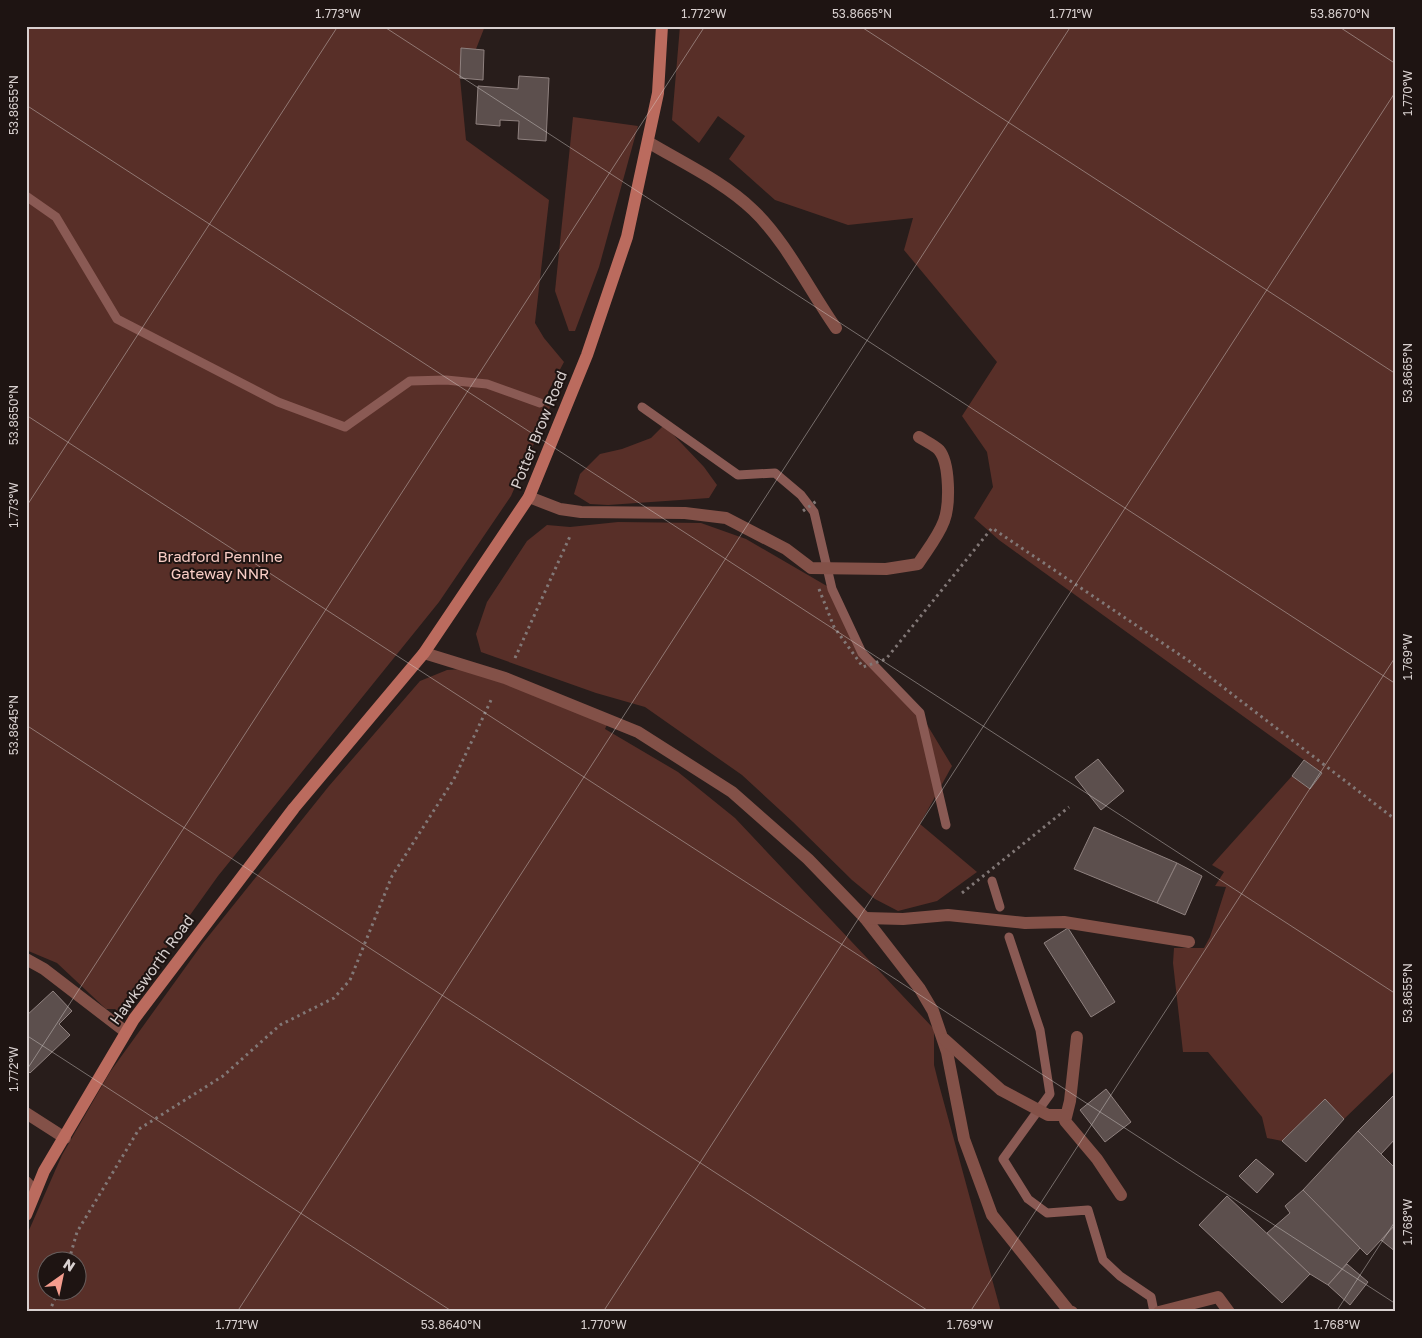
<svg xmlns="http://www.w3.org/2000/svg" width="1422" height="1338" font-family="'Golos Text',sans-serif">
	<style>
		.green { fill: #582f28; fill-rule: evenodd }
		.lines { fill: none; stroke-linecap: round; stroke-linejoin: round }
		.stream { stroke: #8a5a54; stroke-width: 9 }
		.building { fill: #5c4f4d; stroke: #8f817f }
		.path { stroke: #827877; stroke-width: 3; stroke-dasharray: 2.5 4; stroke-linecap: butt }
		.lane { stroke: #835148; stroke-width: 12 }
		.secondary { stroke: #bb6b5e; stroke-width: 12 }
		.ticks { fill: none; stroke: #d8d0cf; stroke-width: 1; stroke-opacity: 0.45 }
		.labels { text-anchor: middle; stroke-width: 4; stroke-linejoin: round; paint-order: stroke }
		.street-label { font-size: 15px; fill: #d8d0cf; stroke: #1e1412 }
		.park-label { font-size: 15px; fill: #f8cdc5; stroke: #1e1412 }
		.neatline { fill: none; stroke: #d8d0cf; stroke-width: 2 }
		.ticks-label { font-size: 12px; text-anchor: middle; fill: #d8d0cf }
	</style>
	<rect width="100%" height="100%" fill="#281d1b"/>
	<g class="green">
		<path d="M26,26H485L476,49H461L460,78L466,140L549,200L535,323L544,338L564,362L548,392V396L554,398L511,496L439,602L218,876L120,1013L115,1009H106L57,963L26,950Z"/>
		<path d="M680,26H1396V1069L1344,1119L1325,1099L1282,1141L1267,1138L1262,1117L1208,1052H1183L1173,963L1174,948H1204L1210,937L1226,887L1215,886L1224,872L1212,865L1292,776L1310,789L1322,773L999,540L974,518L993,487L987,452L962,416L997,362L904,250L913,218L848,225L775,200L729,159L745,136L718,116L699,143L672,120Z"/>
		<path d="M573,117L638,126L599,267L575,331H569L555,291Z"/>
		<path d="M664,425L704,467L717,485L709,498L608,505L590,504L574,494L580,474L600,454L622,449L651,438Z"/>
		<path d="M618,522L701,523L746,539L832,589L862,653L920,713L952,766L920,824L977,872L937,901L898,911L875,899L852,880L793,822L742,775L645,707L596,693L481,652L476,634L487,602L527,541L547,525L570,527Z"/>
		<path d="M462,669L610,718L605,729L678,772L735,818L934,1029V1065L938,1081L1001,1312H26V1237L62,1155L110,1072L203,943L329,786L420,681L447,670ZM48,1260H78V1290H48Z"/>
	</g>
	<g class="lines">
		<g class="stream">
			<path d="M26,196L56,217L117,319L278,402L345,427L410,381L446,380L487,384L540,403"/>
			<path d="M642,407L738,475L775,473L801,495L814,512L832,589L862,653L920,713L946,825"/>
			<path d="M992,881L1000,907"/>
			<path d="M1009,937L1040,1030L1050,1094L1003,1159L1028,1199L1047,1213L1088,1210L1103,1260L1120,1276L1151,1297L1154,1312"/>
		</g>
	</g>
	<g class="building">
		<path d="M461,48L484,50L483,80L460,78Z"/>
		<path d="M519,76L549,78L546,141L518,139L519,121L500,120V126L476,124L478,86L518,89Z"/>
		<path d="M1098,759L1124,791L1101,810L1075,777Z"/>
		<path d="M1304,760L1322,773L1310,789L1292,776Z"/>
		<path d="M1094,827L1177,863L1157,903L1074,869Z"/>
		<path d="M1177,863L1202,876L1185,915L1157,903Z"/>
		<path d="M1068,928L1115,1002L1091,1017L1044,943Z"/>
		<path d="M53,991L72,1011L59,1024L70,1035L30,1073L26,1069V1016Z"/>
		<path d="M1106,1089L1131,1122L1105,1142L1080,1110Z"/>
		<path d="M1396,1093V1138L1381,1154L1358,1131Z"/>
		<path d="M1325,1099L1344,1119L1306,1162L1282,1141Z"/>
		<path d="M1358,1131L1396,1169V1224L1367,1255L1303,1190Z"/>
		<path d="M1256,1159L1274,1174L1257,1193L1239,1176Z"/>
		<path d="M1303,1190L1360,1248L1328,1285L1310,1274L1267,1233L1290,1213L1285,1206Z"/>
		<path d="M1227,1196L1310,1274L1282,1303L1199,1225Z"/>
		<path d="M1396,1224V1252L1381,1240Z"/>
		<path d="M1347,1264L1368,1282L1350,1305L1328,1285Z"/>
	</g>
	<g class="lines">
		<g class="path">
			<path d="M803,511L818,500"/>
			<path d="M819,589L834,627L863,667L886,659L992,528L1189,661L1396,820"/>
			<path d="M515,658L571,534"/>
			<path d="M962,893L1069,807"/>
			<path d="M69,1260L77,1232L139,1129L223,1076L280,1025L334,998L350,980L392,876L454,779L492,698"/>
			<path d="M49,1312L59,1290"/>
		</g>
		<g class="lane">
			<path d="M648,142C683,163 724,182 753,210C785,240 810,291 836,328"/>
			<path d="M529,497L560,509L581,512L685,513L726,518L786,549L811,568L886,569L918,564C927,550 938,537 944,521C950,505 950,463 939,450C934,445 925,441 919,437"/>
			<path d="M424,653L505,678L638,732L732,792L808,859L865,918L920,989L933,1011L947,1052L964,1139L992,1215L1069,1311L1072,1312"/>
			<path d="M865,918L903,919L948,915L1025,923L1064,922L1189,942"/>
			<path d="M26,959L44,969L126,1032"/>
			<path d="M1077,1037L1070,1101L1065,1121L1097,1159L1121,1195"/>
			<path d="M944,1039L1001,1090L1048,1115H1066"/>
			<path d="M26,1113L65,1138"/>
			<path d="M26,1182L35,1192"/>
			<path d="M1159,1312L1218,1297L1229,1312"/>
		</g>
		<path class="secondary" d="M26,1215L44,1171L134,1019L294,808L424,653L529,497L587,355L627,237L658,93L662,26"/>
	</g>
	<path class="ticks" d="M383,26L1396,684M860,26L1396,374M1338,26L1396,64M26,105L1396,994M26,415L1396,1304M26,507L338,26M26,725L930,1312M26,1035L453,1312M26,1071L705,26M237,1312L1071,26M603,1312L1396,91M970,1312L1396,656M1336,1312L1396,1220"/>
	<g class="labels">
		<g class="street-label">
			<text transform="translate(539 430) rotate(-68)" y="5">Potter Brow Road</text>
			<text transform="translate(152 970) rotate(-54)" y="5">Hawksworth Road</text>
		</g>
		<g class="park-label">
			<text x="220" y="562">Bradford Pennine<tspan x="220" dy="17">Gateway NNR</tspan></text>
		</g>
	</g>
	<rect width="1422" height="1338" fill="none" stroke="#1e1412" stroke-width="55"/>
	<g transform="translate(62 1276) rotate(33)"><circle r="24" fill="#1e1412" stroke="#685f5e"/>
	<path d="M0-4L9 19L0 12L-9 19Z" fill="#f59d8e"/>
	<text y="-8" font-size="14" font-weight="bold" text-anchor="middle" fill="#d8d0cf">N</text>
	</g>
	<rect x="28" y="28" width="1366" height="1282" class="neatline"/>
	<g class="ticks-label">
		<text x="338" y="18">1.773°W</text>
		<text x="704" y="18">1.772°W</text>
		<text x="862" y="18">53.8665°N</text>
		<text x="1071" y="18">1.771°W</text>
		<text x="1340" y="18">53.8670°N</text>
		<text transform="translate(1408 93) rotate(-90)" y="4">1.770°W</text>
		<text transform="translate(14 105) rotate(-90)" y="4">53.8655°N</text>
		<text transform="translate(1408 373) rotate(-90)" y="4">53.8665°N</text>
		<text transform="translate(14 415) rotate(-90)" y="4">53.8650°N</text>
		<text transform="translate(14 505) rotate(-90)" y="4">1.773°W</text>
		<text transform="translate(1408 657) rotate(-90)" y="4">1.769°W</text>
		<text transform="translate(14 725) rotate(-90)" y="4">53.8645°N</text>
		<text transform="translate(1408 993) rotate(-90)" y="4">53.8655°N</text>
		<text transform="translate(14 1069) rotate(-90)" y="4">1.772°W</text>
		<text transform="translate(1408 1222) rotate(-90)" y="4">1.768°W</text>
		<text x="237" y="1329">1.771°W</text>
		<text x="451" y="1329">53.8640°N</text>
		<text x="604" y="1329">1.770°W</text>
		<text x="970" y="1329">1.769°W</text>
		<text x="1337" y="1329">1.768°W</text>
	</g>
</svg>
